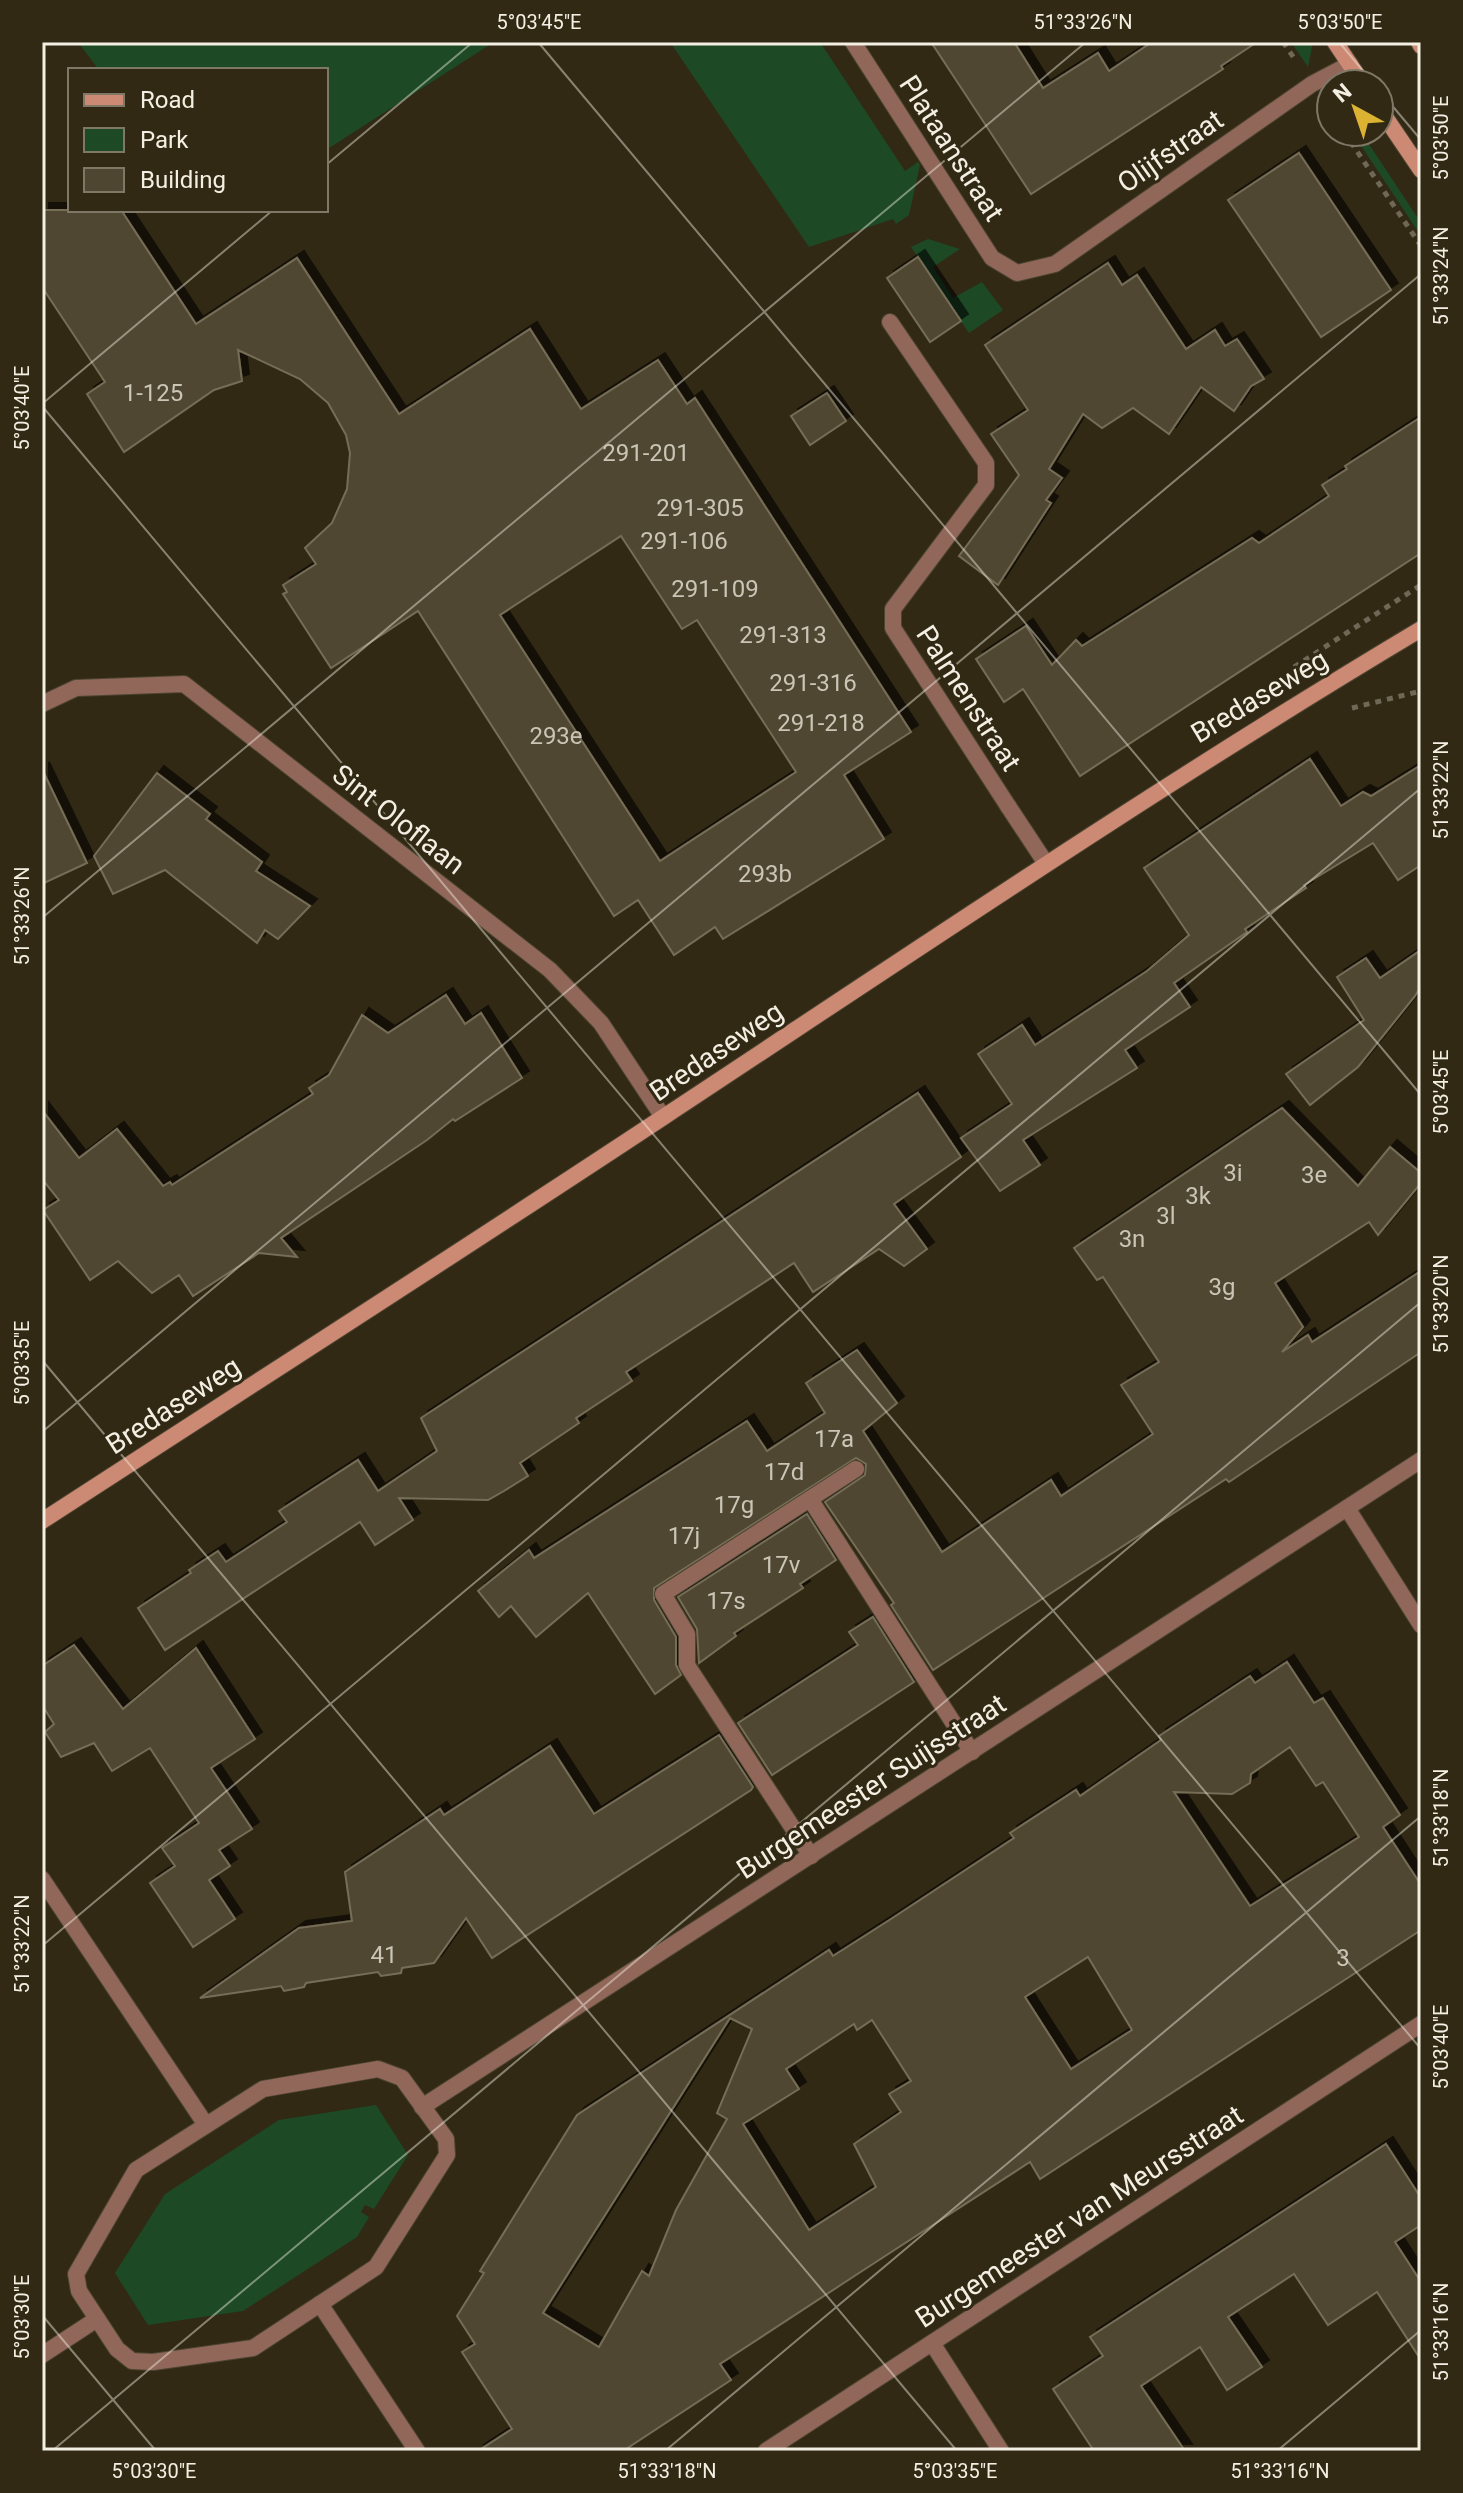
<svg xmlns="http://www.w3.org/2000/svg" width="1463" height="2493" font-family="Roboto,sans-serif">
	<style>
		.green { fill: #1d4a25 }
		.building { fill: #4f4631; stroke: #766d57; stroke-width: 2; fill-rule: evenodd; filter: url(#shadow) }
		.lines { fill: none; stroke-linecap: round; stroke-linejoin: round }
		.lane-casing { stroke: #4c4531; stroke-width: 18 }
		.street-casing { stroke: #4c4531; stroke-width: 18 }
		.secondary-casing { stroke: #4c4531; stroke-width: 18 }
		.path { stroke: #6f6856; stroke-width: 5; stroke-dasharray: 6 6; stroke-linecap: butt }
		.lane { stroke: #91675a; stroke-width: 16 }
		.street { stroke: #91675a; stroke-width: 16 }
		.secondary { stroke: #cc8973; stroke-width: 16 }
		.ticks { fill: none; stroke: #f4efe3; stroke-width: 2; stroke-opacity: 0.45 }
		.labels { text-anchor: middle; stroke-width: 6; stroke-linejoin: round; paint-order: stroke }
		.number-label { font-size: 24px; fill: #cbc5b6 }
		.street-label { font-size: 28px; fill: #f4efe3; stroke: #312914 }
		.neatline { fill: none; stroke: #f4efe3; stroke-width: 3 }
		.ticks-label { font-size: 20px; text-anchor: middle; fill: #f4efe3 }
	</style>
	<defs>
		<filter id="shadow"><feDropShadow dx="7" dy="-7" stdDeviation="0" flood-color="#0009"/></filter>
	</defs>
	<rect width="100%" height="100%" fill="#312914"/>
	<g class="green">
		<path d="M78,42H494L326,150V70H99Z"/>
		<path d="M670,42H820L905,171L918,162L920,165L909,215L896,224L893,219L809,247Z"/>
		<path d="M1291,42H1313L1308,67Z"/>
		<path d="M1352,132H1361L1421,223V236Z"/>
		<path d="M928,239L960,249L933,267L953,298L982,282L1003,310L969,333L911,247Z"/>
		<path d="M376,2105L408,2155L374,2209L365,2205L361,2212L369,2217L357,2237L243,2311L148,2325L115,2273L165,2194L279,2120Z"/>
	</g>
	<g class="building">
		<path d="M931,42H1014L1043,88L1098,53L1109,71L1152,42H1257L1221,66L1223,69L1031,194Z"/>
		<path d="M1299,153L1391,290L1321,337L1228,200Z"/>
		<path d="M42,210H121L196,324L297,258L399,414L530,329L581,409L658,360L687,404L695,398L911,732L844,775L884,839L723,939L715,927L674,955L638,900L614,916L418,611L331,668L283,594L287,592L283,585L316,564L305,548L332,523L347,489L350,453L346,435L328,403L300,379L238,350L242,381L214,390L124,452L87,394L105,382L42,287ZM621,536L682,629L697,620L796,772L660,861L500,615Z"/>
		<path d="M918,257L961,321L930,342L887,278Z"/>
		<path d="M1108,263L1122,285L1137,275L1186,349L1215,330L1225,346L1237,339L1264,379L1251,386L1234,411L1201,387L1169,434L1133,408L1102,428L1083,414L1049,469L1062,478L1046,500L1051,503L998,585L959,556L1019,475L991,434L1028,410L985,345Z"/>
		<path d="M827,393L846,421L810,445L791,416Z"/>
		<path d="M1421,417V553L1080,776L1023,689L1004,702L976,659L1026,626L1052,665L1076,640L1082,646L1252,538L1259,543L1298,517L1329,496L1322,485L1347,469L1345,466Z"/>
		<path d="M1310,759L1341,806L1363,792L1371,796L1421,765V865L1398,880L1373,843L1304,885L1306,888L1245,929L1247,932L1174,983L1190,1007L1125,1050L1137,1068L1023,1140L1040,1165L1000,1191L961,1138L1012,1104L978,1054L1022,1025L1035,1045L1147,971L1189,935L1144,868Z"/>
		<path d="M42,769L87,863L42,884Z"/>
		<path d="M157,773L210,814L206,819L262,862L256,871L310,906L278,939L265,930L257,943L165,870L113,894L94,856Z"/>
		<path d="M1421,950V986L1415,996L1358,1067L1310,1105L1286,1074L1364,1020L1337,977L1366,958L1380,978Z"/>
		<path d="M446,995L465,1024L481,1013L522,1078L455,1121L453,1119L427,1140L281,1238L297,1257L259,1253L193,1296L179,1275L152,1293L118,1261L90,1280L43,1210L59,1200L42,1179V1110L79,1158L117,1129L163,1186L170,1182L172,1185L313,1094L309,1088L329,1075L362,1015L388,1033Z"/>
		<path d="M918,1093L961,1157L894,1204L927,1249L904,1266L879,1249L813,1292L794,1263L626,1372L632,1381L576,1418L579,1423L520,1463L528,1476L504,1491L488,1500L399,1498L413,1520L375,1545L360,1522L165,1650L138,1608L191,1573L189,1570L218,1551L226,1562L287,1522L279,1511L358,1460L378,1491L437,1451L421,1418Z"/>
		<path d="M1282,1108L1358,1186L1390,1147L1421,1173V1183L1378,1235L1369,1222L1275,1283L1303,1327L1282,1352L1308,1335L1312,1342L1421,1271V1352L1229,1482L1226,1479L933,1670L891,1605L894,1603L825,1502L865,1475L866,1464L856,1458L654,1588V1600L676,1637V1665L681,1675L655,1694L588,1593L536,1637L511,1606L499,1617L478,1591L529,1550L534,1558L747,1421L767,1451L825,1413L806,1383L857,1350L897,1403L863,1431L942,1552L1051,1480L1061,1496L1153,1434L1121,1385L1159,1362L1103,1277L1097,1280L1074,1248Z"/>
		<path d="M807,1514L836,1560L800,1584L803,1588L734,1633L736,1636L699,1663L697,1629L678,1597Z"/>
		<path d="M873,1617L914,1682L772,1775L738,1723L858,1645L849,1632Z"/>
		<path d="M74,1645L123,1709L196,1648L255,1739L211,1768L252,1829L219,1850L230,1866L209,1880L235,1919L193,1947L150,1883L175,1866L162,1848L199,1823L150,1748L112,1771L94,1743L61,1757L45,1732L54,1724L42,1705V1666Z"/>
		<path d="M1287,1662L1314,1703L1323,1698L1400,1815L1383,1827L1421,1885V1930L1040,2179L1030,2162L859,2273L720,2364L731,2380L623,2451H478L512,2429L462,2352L475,2344L457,2316L484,2273L480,2271L577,2115L829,1950L833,1956L891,1919L1014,1838L1010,1833L1076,1790L1080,1796L1161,1740L1159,1736L1250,1676L1255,1683ZM1290,1747L1316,1786L1323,1782L1359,1837L1250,1906L1174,1792L1232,1794L1250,1783L1251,1774ZM1088,1957L1132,2030L1071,2069L1025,1997ZM730,2018L752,2029L717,2113L727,2119L676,2210L649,2276L642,2271L599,2347L543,2313ZM872,2020L911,2081L889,2094L901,2112L854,2144L876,2187L809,2230L743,2124L799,2089L786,2069L854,2024L857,2030Z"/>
		<path d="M719,1735L753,1787L751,1790L492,1958L466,1918L434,1963L402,1968L401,1973L381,1976L378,1972L306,1983L304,1987L284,1991L281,1986L200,1998L299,1928L352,1921L345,1872L440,1809L444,1815L550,1746L594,1814Z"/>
		<path d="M1386,2144L1421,2198V2225L1395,2242L1421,2282V2360L1377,2292L1328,2325L1294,2274L1228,2317L1262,2367L1227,2390L1200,2347L1141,2386L1185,2451H1094L1053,2389L1103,2356L1090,2337Z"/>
	</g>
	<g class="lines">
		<g class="lane-casing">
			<g id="lane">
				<path d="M890,322L986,463V485L893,609V628L1008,806"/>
				<path d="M810,1499L972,1752"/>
				<path d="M811,1856L687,1665V1634L663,1594L856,1469"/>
			</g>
		</g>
		<g class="street-casing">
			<g id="street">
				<path d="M853,42L992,258L1017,273L1055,264L1312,84L1350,64"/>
				<path d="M42,704L76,688L184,684L550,970L601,1023L663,1117"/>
				<path d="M1008,806L1045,862"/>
				<path d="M1347,1508L1421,1625"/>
				<path d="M42,1879L206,2125"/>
				<path d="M378,2069L402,2078L446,2139L447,2155L376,2267L253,2348L153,2362L132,2361L117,2349L79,2291L76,2274L136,2170L263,2089Z"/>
				<path d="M422,2107L1421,1460"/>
				<path d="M320,2304L417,2451"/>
				<path d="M932,2343L1001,2451"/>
				<path d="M42,2355L97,2319"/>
				<path d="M766,2451L1421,2024"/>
			</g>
		</g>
		<g class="secondary-casing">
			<g id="secondary">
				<path d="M1335,42L1363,84"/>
				<path d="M1419,42L1421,46"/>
				<path d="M1379,108L1421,170"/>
				<path d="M42,1521C250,1386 458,1253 665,1116C915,951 1163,783 1421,629"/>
			</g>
		</g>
		<g class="path">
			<path d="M1283,42L1296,61"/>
			<path d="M1344,132L1421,246"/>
			<path d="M1294,667L1421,585"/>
			<path d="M1352,708L1421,691"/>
		</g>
		<use href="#lane" class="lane"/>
		<use href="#street" class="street"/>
		<use href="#secondary" class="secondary"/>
	</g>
	<path class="ticks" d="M538,42L1421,1095M1339,42L1374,84M1379,90L1421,140M326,165L473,42M42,404L273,210M42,406L1421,2049M42,918L1086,42M42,1360L957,2451M42,1432L1421,274M42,1946L1421,788M42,2315L156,2451M52,2451L1421,1302M665,2451L1421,1816M1277,2451L1421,2330"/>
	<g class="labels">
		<g class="number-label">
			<text x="153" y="401">1-125</text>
			<text x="646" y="461">291-201</text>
			<text x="700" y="516">291-305</text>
			<text x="684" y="549">291-106</text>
			<text x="715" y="597">291-109</text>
			<text x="783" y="643">291-313</text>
			<text x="813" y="691">291-316</text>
			<text x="821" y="731">291-218</text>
			<text x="556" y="744">293e</text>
			<text x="765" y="882">293b</text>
			<text x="1233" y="1181">3i</text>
			<text x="1314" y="1183">3e</text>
			<text x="1198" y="1204">3k</text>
			<text x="1166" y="1224">3l</text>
			<text x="1132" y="1247">3n</text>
			<text x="1222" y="1295">3g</text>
			<text x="834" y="1447">17a</text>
			<text x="784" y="1480">17d</text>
			<text x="734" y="1513">17g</text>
			<text x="684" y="1544">17j</text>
			<text x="781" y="1573">17v</text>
			<text x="726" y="1609">17s</text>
			<text x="384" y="1963">41</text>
			<text x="1343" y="1966">3</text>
		</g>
		<g class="street-label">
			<text transform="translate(952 148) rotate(57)" y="10">Plataanstraat</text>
			<text transform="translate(1170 151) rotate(-35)" y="10">Olijfstraat</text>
			<text transform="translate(1259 696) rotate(-31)" y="10">Bredaseweg</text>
			<text transform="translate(969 698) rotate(57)" y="10">Palmenstraat</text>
			<text transform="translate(399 819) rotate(38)" y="10">Sint Oloflaan</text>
			<text transform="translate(716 1051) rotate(-34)" y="10">Bredaseweg</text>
			<text transform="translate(173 1405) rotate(-33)" y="10">Bredaseweg</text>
			<text transform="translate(871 1786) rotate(-33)" y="10">Burgemeester Suijsstraat</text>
			<text transform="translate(1079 2216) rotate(-33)" y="10">Burgemeester van Meursstraat</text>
		</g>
	</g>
	<rect width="1463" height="2493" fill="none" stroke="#312914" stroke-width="88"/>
	<rect x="68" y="68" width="260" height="144" fill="#312914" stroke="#7f7867" stroke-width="2"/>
	<rect x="84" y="94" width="40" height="12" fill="#cc8973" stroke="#7f7867" stroke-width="2"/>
	<text x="140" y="108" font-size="24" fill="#f4efe3">Road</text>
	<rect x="84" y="128" width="40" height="24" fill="#1d4a25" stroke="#7f7867" stroke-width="2"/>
	<text x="140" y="148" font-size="24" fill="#f4efe3">Park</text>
	<rect x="84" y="168" width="40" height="24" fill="#4f4631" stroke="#7f7867" stroke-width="2"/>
	<text x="140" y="188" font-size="24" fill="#f4efe3">Building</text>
	<g transform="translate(1355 108) rotate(320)"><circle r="38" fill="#312914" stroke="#7f7867" stroke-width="2"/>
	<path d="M0-6L14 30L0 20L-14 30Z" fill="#dcb233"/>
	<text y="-12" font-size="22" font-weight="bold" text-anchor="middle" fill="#f4efe3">N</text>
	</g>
	<rect x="44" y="44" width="1375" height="2405" class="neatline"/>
	<g class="ticks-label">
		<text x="539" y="29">5°03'45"E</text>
		<text x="1083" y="29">51°33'26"N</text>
		<text x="1340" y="29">5°03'50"E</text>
		<text transform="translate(1441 138) rotate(-90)" y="7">5°03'50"E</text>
		<text transform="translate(1441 276) rotate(-90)" y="7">51°33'24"N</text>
		<text transform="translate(22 408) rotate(-90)" y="7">5°03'40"E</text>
		<text transform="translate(1441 790) rotate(-90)" y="7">51°33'22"N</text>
		<text transform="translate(22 916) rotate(-90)" y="7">51°33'26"N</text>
		<text transform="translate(1441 1092) rotate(-90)" y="7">5°03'45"E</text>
		<text transform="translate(1441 1304) rotate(-90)" y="7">51°33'20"N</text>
		<text transform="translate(22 1363) rotate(-90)" y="7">5°03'35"E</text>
		<text transform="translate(1441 1818) rotate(-90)" y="7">51°33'18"N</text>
		<text transform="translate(22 1944) rotate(-90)" y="7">51°33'22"N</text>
		<text transform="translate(1441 2047) rotate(-90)" y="7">5°03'40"E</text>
		<text transform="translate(22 2317) rotate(-90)" y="7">5°03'30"E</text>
		<text transform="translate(1441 2332) rotate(-90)" y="7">51°33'16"N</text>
		<text x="154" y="2478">5°03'30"E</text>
		<text x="667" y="2478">51°33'18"N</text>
		<text x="955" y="2478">5°03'35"E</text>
		<text x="1280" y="2478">51°33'16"N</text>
	</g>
</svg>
